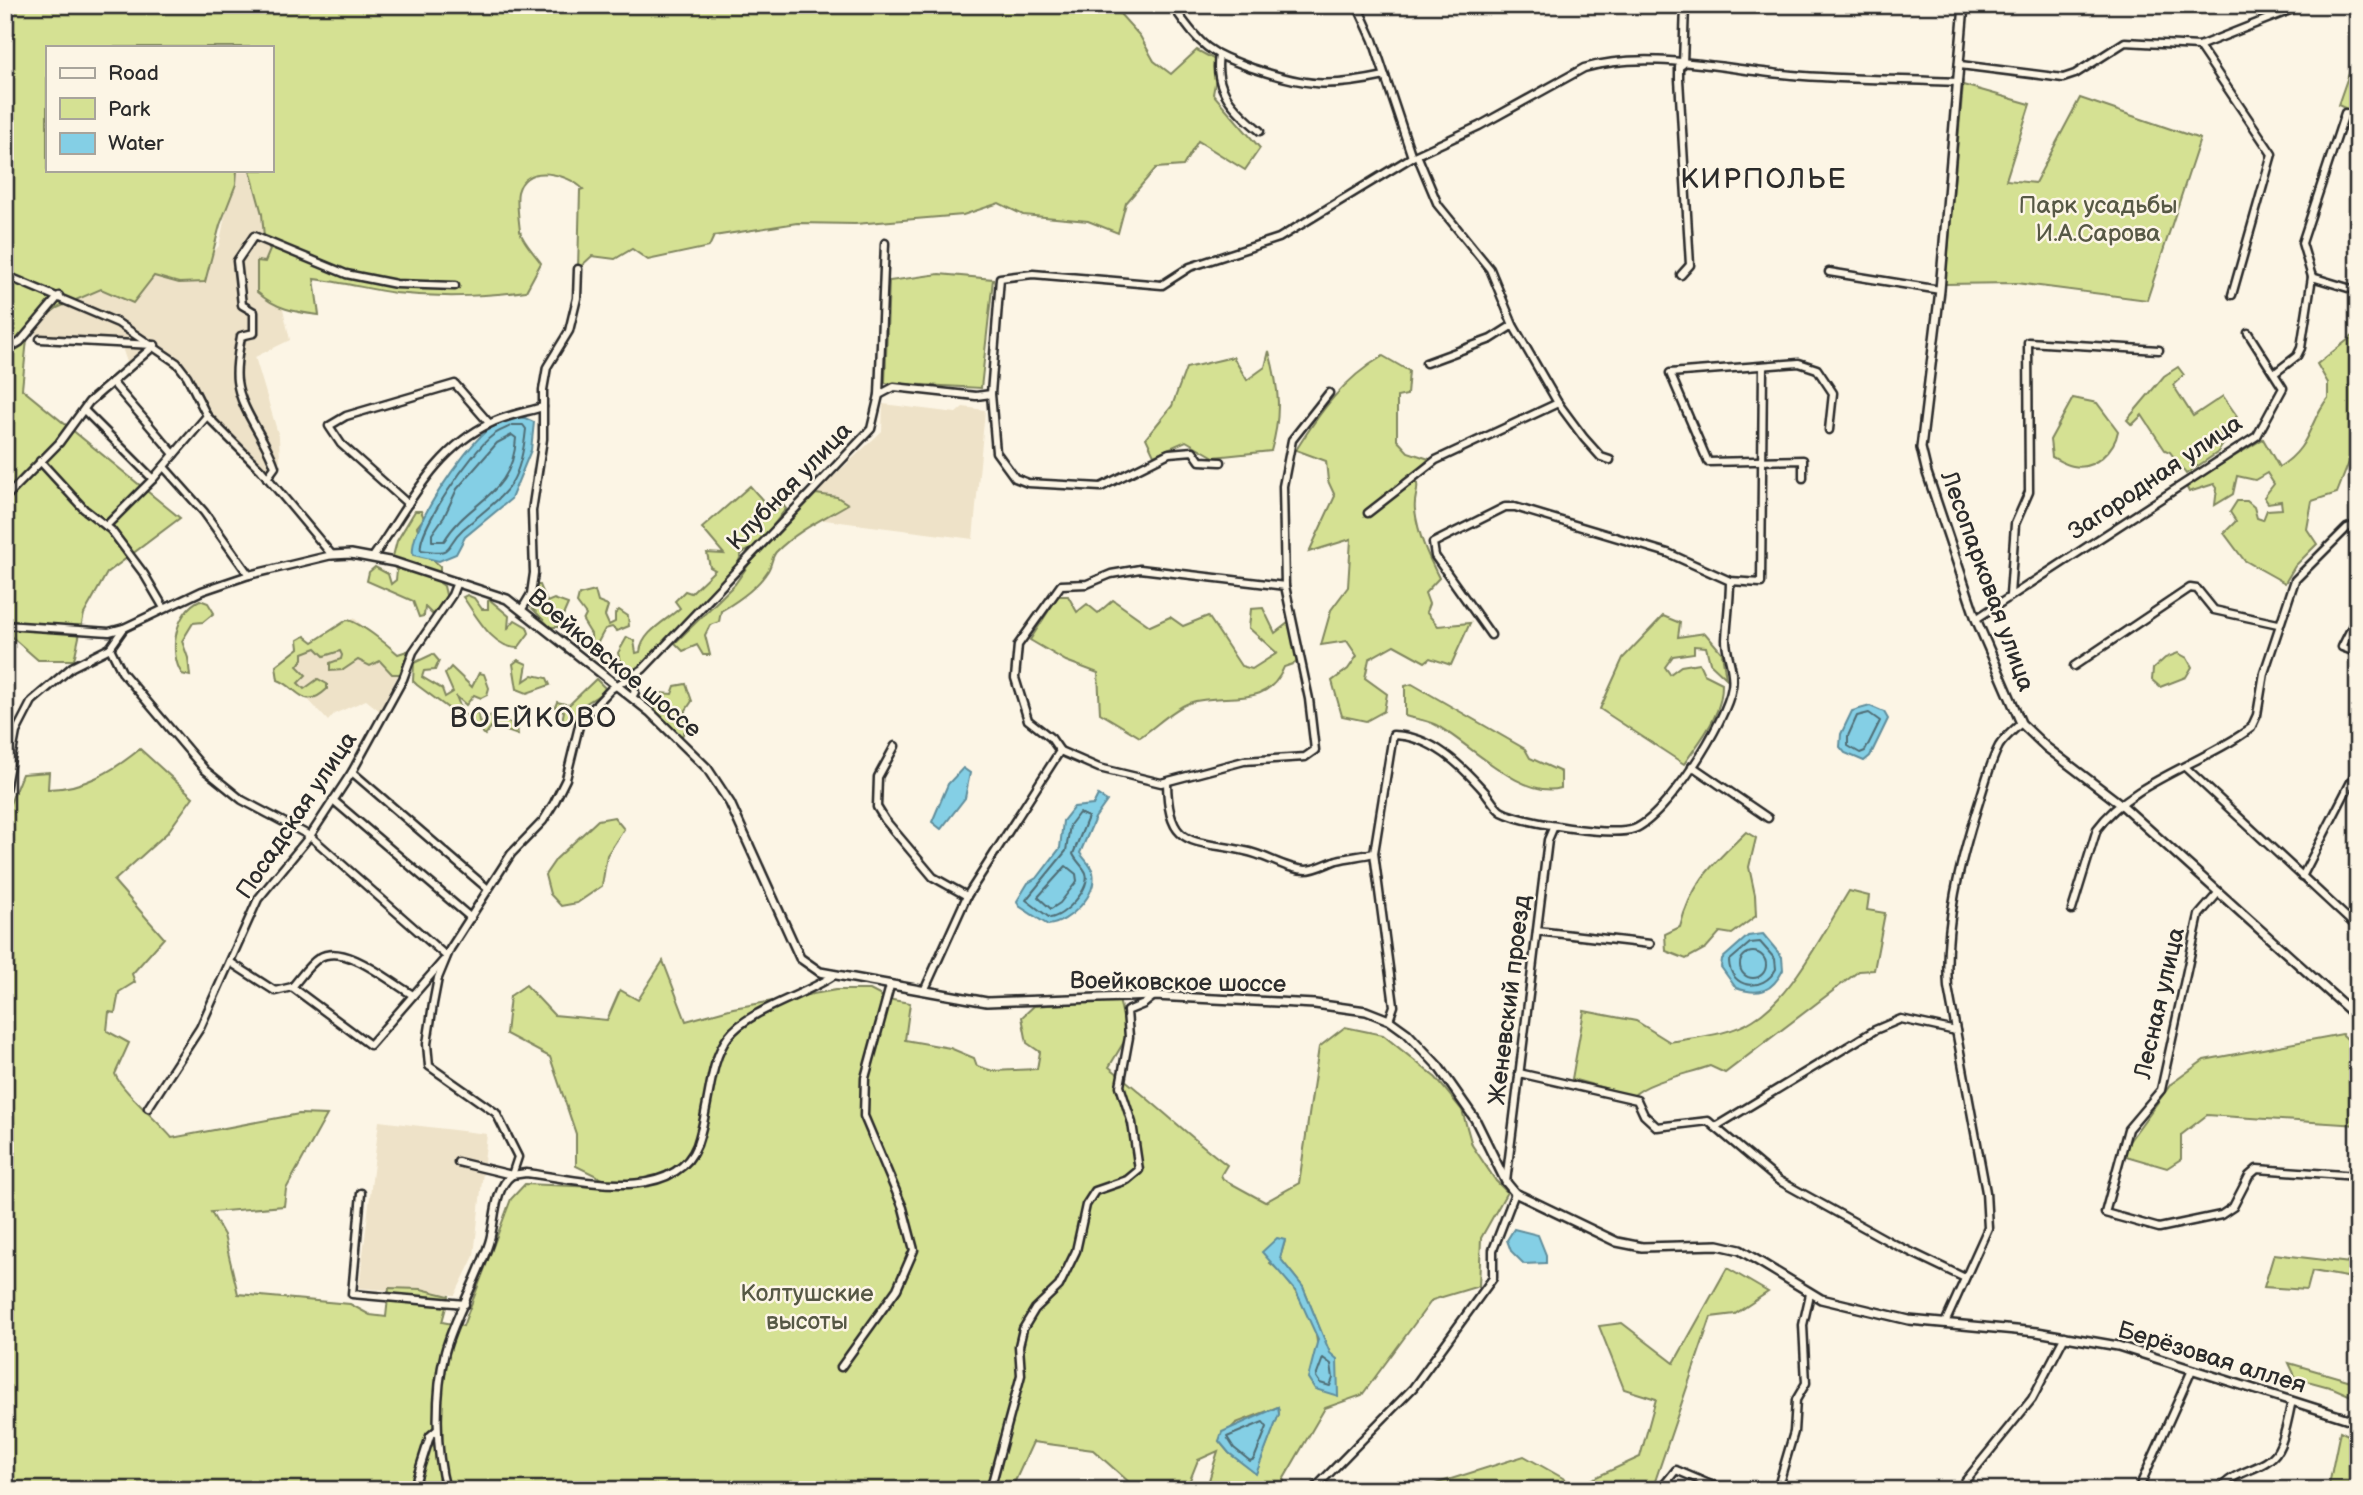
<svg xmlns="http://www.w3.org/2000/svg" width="2363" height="1495" font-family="'Balsamiq Sans',sans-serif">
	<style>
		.built { fill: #eee2c8 }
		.green { fill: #d5e193; stroke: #80865f; stroke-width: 2; fill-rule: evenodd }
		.water { fill: #84cfe5; stroke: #608d9b; stroke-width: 2 }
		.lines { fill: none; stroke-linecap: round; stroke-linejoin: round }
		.shore { stroke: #4f6d75; stroke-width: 2 }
		.minor-casing { stroke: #2b2b2b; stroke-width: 11 }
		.tertiary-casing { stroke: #2b2b2b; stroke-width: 12 }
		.minor { stroke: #fcf5e5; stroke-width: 6 }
		.tertiary { stroke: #fcf5e5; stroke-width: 7 }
		.labels { text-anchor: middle; stroke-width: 5; stroke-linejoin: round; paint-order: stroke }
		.park-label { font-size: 24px; fill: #565845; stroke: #fcf5e5 }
		.street-label { font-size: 24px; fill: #2b2b2b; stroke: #fcf5e5 }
		.quarter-label { font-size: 28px; letter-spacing: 2px; fill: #2b2b2b; stroke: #fcf5e5 }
	</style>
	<rect width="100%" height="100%" fill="#fcf5e5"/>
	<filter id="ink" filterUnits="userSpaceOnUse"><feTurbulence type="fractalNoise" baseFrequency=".0143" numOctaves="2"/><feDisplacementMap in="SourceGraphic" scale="14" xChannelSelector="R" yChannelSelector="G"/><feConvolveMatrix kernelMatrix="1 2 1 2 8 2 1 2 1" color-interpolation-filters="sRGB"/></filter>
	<g filter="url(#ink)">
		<g class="built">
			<path d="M234,170H252L290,340L255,357L279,437L280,460L261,477L179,373L153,352L129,368L121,345L35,334L43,312L146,269L196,270L219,246Z"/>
			<path d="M883,404L956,413L963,407L985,410L973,539L801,517L818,491L882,431Z"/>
			<path d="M354,618L404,663L380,711L366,700L334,714L328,721L279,668Z"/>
			<path d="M379,1121L487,1134L474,1256L455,1295L359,1288Z"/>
		</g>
		<g class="green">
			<path d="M5,5H1112L1140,36L1154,61L1171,74L1197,50L1219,62L1213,94L1260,148L1245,170L1198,141L1183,166L1156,168L1126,203L1118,233L1088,221L1023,215L999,203L963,215L855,224L797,223L714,236L709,247L648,260L632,249L615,259L592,256L578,269L580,190L583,189C568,174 526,162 518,192C516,200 519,222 520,231C522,241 535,254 541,263L526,291C482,297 439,298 395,293C368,289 342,282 314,279L319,315C294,312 276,309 257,292V261L265,262L270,250L264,237L262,214L250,170H271V47H47V170H237L236,184L220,225L205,282L179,283L154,276L133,303L101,289L57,308L28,329L22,389L180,518L107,573L84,614L74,660H38L5,631Z"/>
			<path d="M2353,62L2358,64V114L2338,105Z"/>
			<path d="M1963,85L2030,104L2006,180L2035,183L2080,98L2200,139L2147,300L2016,283L1945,284Z"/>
			<path d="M939,274L993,279L981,388L885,383L889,281Z"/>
			<path d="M2358,332V439L2337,493L2312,501L2307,529L2317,544L2295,566L2285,583L2244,560L2224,533L2236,521L2230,512L2237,501H2247L2254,507L2257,518L2263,520L2267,510L2282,509L2281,501L2268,503L2264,497L2274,484L2267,473L2255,480L2237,476L2233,494L2215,505L2217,488L2214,484L2189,492L2186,486L2263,439L2279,467C2312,447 2308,422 2328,398V383L2317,364Z"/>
			<path d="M1269,351C1279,389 1282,413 1271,451L1214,457L1186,441L1154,455L1146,438L1172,406L1186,368L1233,357L1247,380L1265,367Z"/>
			<path d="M1383,356L1409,371L1407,395L1397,397V440L1408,452L1429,459L1415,472C1421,493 1413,495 1415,510C1418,535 1428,556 1439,578L1425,593L1429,604L1426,612L1438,626L1470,623L1451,665L1430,658L1425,662L1394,645L1369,659L1365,678L1387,694L1384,711L1366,721L1342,716L1332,681L1348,669L1357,656L1347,641L1321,645L1331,610L1348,587L1351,539L1309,552L1335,496L1328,481L1326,461L1296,450C1320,412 1343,379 1383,356Z"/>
			<path d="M2178,367L2184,375L2173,385L2193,416L2223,396L2237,416L2220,432L2224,443L2217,453L2186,474L2170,452L2165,450L2142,415L2132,425L2127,420L2164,376Z"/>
			<path d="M2073,398L2097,403L2118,431C2115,449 2094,471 2073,466C2066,465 2058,460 2052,457L2050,440Z"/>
			<path d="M750,486L773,512L778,508L776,503L780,501L786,509C773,524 761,546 742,553L738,563L647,662L631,675L622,669L618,653L627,637L634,641L636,653L640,652C642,632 666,621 680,608L675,601L685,591L691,593L715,570L710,567L707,553L724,554L702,528Z"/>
			<path d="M816,494L837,497L848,504C823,519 798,530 776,552C771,558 772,566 767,572C757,588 738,601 721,611L719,622L710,625L705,635L710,655H703L697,645L683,651L675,643L735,584L749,564Z"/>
			<path d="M415,511H421L424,518L417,527L430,557L440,566V583L444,586L447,599L432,614L425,607L424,616L419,617L413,601L367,581L369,572L375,567L388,574L391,584L396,580L397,570L391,564L397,541Z"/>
			<path d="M537,585H540L547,602L554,599L568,604L558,627H550L531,607Z"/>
			<path d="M595,591L598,602L608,606L605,616L609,625L615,622V614L619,610L628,616L629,626L617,631L612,627L605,629L597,644L598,656L592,657L591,634L583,621L586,615L577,603L579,595Z"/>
			<path d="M467,595L474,598L482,609H488V601L490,600L509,616L508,628L515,620L527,627L529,633L518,648C492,648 476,615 463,597Z"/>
			<path d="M1058,596H1068L1077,612L1087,604L1098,613L1113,600L1150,626L1170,617L1183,626L1208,616L1241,666L1252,669L1277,653L1249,628L1251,609L1263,608L1275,633L1288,623L1299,656L1296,663L1284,667C1267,711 1224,691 1189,703C1173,709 1155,727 1140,737L1100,713L1098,673L1066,661L1030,640Z"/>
			<path d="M200,600L208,603L214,613L203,622L193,623L182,641L188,658L190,676L182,674C168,653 175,611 200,600Z"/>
			<path d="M1663,616L1680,623L1678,637L1705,633L1722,653L1726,678L1710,663L1706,647L1694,646V653L1673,656L1665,667L1670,674L1681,666L1699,663L1704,674L1722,683C1723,715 1701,739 1684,764L1600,709L1623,658Z"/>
			<path d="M347,620C358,621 388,645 398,654L407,651L403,674H392L380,661L370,666L358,660L343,670L330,671V663L341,659L342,655L340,651L324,656L316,648L303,653V659L297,666L306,675L298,683L304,689L318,679L327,684V689C303,712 298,687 278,680L276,666L299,648L298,640L305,636L313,642Z"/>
			<path d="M2178,653L2187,658L2192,667L2186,677L2160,687L2152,680L2153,669L2165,658Z"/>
			<path d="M433,654L439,661L435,670L424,671L422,677L442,689L445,697L453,692L445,674L451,667L472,687L479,673L484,674L489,688L487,695L481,698L474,695L466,705L456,696L462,711L456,714L417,685L413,681L414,663Z"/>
			<path d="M518,660L527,664L524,681L533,675L547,678L550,685L527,693L517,689L513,664Z"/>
			<path d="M596,679L605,688C599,699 589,699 582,707C576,715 578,720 568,725L562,721L564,711L555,707L557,702L569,705Z"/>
			<path d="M686,684L692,701L682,716L689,723L682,736C669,732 655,713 649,701L659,693L672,694L675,686Z"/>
			<path d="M1412,684L1525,749L1530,758L1561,772V788C1522,800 1469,743 1436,725C1427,720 1415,719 1405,716V686Z"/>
			<path d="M478,712L479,722L483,723L491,715L517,726L518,735L492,726L485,735L466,715Z"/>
			<path d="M140,749L193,797L167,833L114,881L164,938L132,974L135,982L119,992L115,1013L109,1012L107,1031L129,1043L115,1074C121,1090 158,1121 172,1138L299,1114L327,1115L286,1189L284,1206L211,1212L224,1235L238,1294L350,1304L370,1315L386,1317L389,1288L421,1289L449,1296L442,1322L463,1326L511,1199L525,1184L621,1188L576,1166V1134L550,1057L506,1034L510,996L526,985L554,1015L607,1020L620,990L638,1000L663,961L686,1021L733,1008L836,990H870L887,999L910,1003L905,1040L950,1048L974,1058L977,1066L993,1071L1037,1069L1040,1052L1027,1043L1022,1017L1034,1006L1119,1000L1128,1035L1109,1067C1149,1098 1186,1134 1227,1165L1221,1175L1223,1179L1265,1202L1299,1183L1319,1047L1345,1027L1383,1035L1436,1078L1462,1110L1472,1145L1496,1181L1507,1192L1481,1238L1479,1286L1432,1300L1362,1395L1325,1408L1283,1480L1290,1490H1206L1218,1451L1198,1460L1186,1490H1138L1093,1450L1033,1442L1011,1490H5V816L22,774L49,772L48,789C83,789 113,771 140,749ZM1285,1241L1280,1258L1303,1287L1330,1354L1317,1348C1319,1323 1290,1278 1270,1263ZM1278,1407L1279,1414L1256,1473L1229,1453L1219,1441L1236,1423Z"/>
			<path d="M614,817L624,829L607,855L602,886L577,903L561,906L550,894L545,875L556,859L598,820Z"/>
			<path d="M1746,832L1756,838L1749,867L1755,895L1756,916L1732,934L1720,932L1706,948L1686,959L1666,951L1665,934L1680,927C1691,882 1714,863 1746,832Z"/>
			<path d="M1849,891L1869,896L1867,910L1885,913L1874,970L1859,971L1725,1073L1710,1066C1688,1074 1648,1081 1633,1096L1572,1079L1584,1011L1636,1021L1670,1042C1697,1037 1730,1035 1753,1020C1791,998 1826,928 1849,891Z"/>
			<path d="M2342,1034L2358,1050V1125L2207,1115L2181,1135V1159L2167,1168L2126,1156L2125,1147L2171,1084L2204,1060Z"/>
			<path d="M2274,1254L2358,1264V1279L2312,1271L2307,1290L2264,1287Z"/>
			<path d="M1727,1268L1768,1292L1735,1314L1711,1317L1652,1490H1416L1524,1456L1577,1486L1640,1457L1656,1399L1624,1389L1599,1326L1622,1323L1674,1363Z"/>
			<path d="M2289,1363L2358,1383V1399L2333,1388L2296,1378Z"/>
			<path d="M2340,1431L2358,1440V1490H2328Z"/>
		</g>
		<g class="water">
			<path d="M510,418H525L534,422L531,450L511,499L465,537L456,554L439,561L413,555C409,526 464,451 486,431C493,426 503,422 510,418Z"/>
			<path d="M1870,706L1884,712L1888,719L1870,756L1864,761L1845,753L1840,747L1841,734L1852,711Z"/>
			<path d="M963,768L970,773L965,798L941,829L932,822L948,784Z"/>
			<path d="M1098,795L1107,801L1095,818L1080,853C1084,859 1091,865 1093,872C1098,895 1069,923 1048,925L1019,906L1017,901L1028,883L1038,877L1060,848L1063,821L1074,807L1093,805Z"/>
			<path d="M1763,934L1782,957L1783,970C1772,992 1759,996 1736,988L1721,967L1722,959L1748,936Z"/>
			<path d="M1514,1229L1538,1235L1546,1255V1263L1524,1264L1511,1251L1507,1240Z"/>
			<path d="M1277,1238L1285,1240L1280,1258L1303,1287L1330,1353L1337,1359L1338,1396L1315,1389L1308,1378L1318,1339L1296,1291L1262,1252Z"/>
			<path d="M1278,1407L1279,1414L1256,1474L1229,1453L1219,1441L1222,1432Z"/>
		</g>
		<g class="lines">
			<g class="shore">
				<path d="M512,425H523L526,429C520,489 505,493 463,529C443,547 456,556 421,550C416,531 474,449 492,436C498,431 506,429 512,425Z"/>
				<path d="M512,435L516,438C513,497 469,499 444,541H432V534L444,517L457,489L497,443Z"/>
				<path d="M1869,713L1880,721L1865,751L1860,753L1848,746V736L1857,716Z"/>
				<path d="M1079,813L1088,817L1073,854C1076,861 1083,866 1086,873C1091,889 1064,917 1050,918L1026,900L1066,851L1070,825Z"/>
				<path d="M1066,866L1076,874L1077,881L1060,903L1051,909L1038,897Z"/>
				<path d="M1760,942L1775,959L1776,969C1763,993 1730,989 1729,961L1750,943Z"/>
				<circle cx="1753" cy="965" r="13"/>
				<path d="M1323,1358L1331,1364L1333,1378L1330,1386L1320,1383L1316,1377Z"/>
				<path d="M1263,1422L1267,1427L1254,1459L1250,1461L1234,1448L1227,1437Z"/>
			</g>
			<g class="minor-casing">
				<g id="minor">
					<path d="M1172,5C1183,20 1193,36 1207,47C1220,57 1236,62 1252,68C1305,86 1329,88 1385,76"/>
					<path d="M1357,5L1373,40L1412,157"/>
					<path d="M1219,55C1213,90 1235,110 1260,131"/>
					<path d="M1960,65L2063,78L2075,74L2125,42L2199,46"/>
					<path d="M1417,155L1438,205L1490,269L1513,325L1558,403L1584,438L1601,457L1610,460"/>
					<path d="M1829,272L1940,290"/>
					<path d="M5,275L118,323L177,363L187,376L207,416L261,470L332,555L249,575L202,591L124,628L110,648L72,667L32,701L16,732L5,791"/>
					<path d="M1681,275L1690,265L1679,79V67L1683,64L1685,5"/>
					<path d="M2312,277L2358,291"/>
					<path d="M2232,295L2272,154L2199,46L2303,5"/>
					<path d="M40,339L153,345"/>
					<path d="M5,351L20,342L59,296"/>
					<path d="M1426,363L1491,339L1513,325"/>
					<path d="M2275,373L2297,356L2301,348L2312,277L2302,243L2345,113L2358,119"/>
					<path d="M112,382L174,454"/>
					<path d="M879,395L894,387L976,396L991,394"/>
					<path d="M84,410L153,479"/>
					<path d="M40,461L84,509L111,530L144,574L164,608"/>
					<path d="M1221,462L1200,461L1193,451L1169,453L1101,487L1028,483L1015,478L996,452L991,394L1000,278L1033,274L1162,285L1190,267L1279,238L1412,157L1479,126L1584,68C1649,49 1726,70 1792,75C1847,80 1902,79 1958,82"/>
					<path d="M164,467L204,512L249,575"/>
					<path d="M267,478L275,467C266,438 241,412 237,381C235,366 239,350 241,336L254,333V312L242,305L237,261L254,236L346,274L396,284L455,286"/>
					<path d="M1803,478V460L1708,462L1670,373L1799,363L1817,369L1833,393L1829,430"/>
					<path d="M6,497L59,443L89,402L155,345"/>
					<path d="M408,504L341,444L329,426L346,416L455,384L489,423"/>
					<path d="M1368,513L1436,460L1558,403"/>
					<path d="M106,526L153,479L207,416"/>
					<path d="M373,557C407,509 434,449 491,423C507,415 526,412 543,407"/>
					<path d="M1730,581L1761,583L1763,366"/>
					<path d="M2010,595L2015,524L2029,492L2028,342L2159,350"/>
					<path d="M522,609L531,594L534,573L532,511L543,439V390L547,367L569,331L577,298L578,269"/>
					<path d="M2358,615L2342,647L2358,653"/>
					<path d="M1976,619L2257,436L2283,388L2248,333"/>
					<path d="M5,625L109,632L124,628"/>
					<path d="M110,648L122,672L205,770L242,800L310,836L446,956"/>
					<path d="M2074,666L2190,588L2197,589L2214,610L2278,624"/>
					<path d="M631,678L635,692L632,697"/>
					<path d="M895,746L878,777L877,807L885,820L933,877L967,896"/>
					<path d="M1060,751L1099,768L1161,783L1244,761L1305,757L1315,750L1309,699L1285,586"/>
					<path d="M1692,766L1768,818"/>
					<path d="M2185,767L2358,928"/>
					<path d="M352,772L488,889"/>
					<path d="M1167,782C1168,850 1192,839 1245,851C1267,855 1284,869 1306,870C1316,870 1328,863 1337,860C1349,857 1362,856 1374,853"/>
					<path d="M333,800L471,918"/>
					<path d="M2302,877L2358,768"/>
					<path d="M2219,892L2199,915L2161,1090L2128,1129L2105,1213L2159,1228L2221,1215L2233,1207L2249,1176L2257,1169L2358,1176"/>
					<path d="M2072,910L2097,829C2132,781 2205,763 2251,728L2257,715L2264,673L2295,580L2347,528L2358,524"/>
					<path d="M1537,931L1650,944"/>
					<path d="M230,962L275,991L292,987L370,1045L443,961"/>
					<path d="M292,987C300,978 309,964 319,958C345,942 390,982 413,995"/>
					<path d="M924,991L967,896L1060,751L1051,738L1028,720L1015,678L1018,645L1061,585L1087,584L1111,574L1140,569L1285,586L1283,486L1292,440L1329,393"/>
					<path d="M1389,1020L1394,1006L1374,853L1393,735C1432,736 1460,764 1485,792C1490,798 1496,809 1502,812C1523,823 1612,837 1634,829C1666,817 1727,721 1732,687C1735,670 1726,655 1726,640C1727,620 1730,601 1730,581L1668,553L1515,507H1505L1433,543L1435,556L1491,635"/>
					<path d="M1519,1073L1637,1100L1644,1115L1657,1127L1708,1121L1778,1180L1892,1243L1965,1278"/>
					<path d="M148,1108L200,1028L258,899L310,836L352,772L403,679L413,652L452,595L457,582"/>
					<path d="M1715,1127L1875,1030L1901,1019L1956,1031"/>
					<path d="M458,1162L512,1175L526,1173C575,1179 673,1206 697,1145C701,1133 704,1120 706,1108C711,1085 713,1057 728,1037C748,1010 803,996 833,976"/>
					<path d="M512,1175L518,1157L496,1113L429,1066L427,1044L433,1004L438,978L450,949L511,854L543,821L554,803L566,779L580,722L611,689L643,669L871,429L879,395L885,243"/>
					<path d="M1506,1182L1548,840L1554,826"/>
					<path d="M361,1193L352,1294L465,1304"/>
					<path d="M1945,1323L1988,1228L1986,1192L1948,987C1944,924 1960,862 1979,802C1985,784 1990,763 1999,746C2004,738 2014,730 2021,723"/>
					<path d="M841,1367L897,1289L914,1250L903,1208L864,1116L865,1078L890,986"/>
					<path d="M261,1488L263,1490"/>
					<path d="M413,1490L430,1436L437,1430"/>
					<path d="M446,1490C435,1450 435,1393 445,1352C455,1315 477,1281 489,1243C496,1222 493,1189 512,1175"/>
					<path d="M990,1490L1021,1375L1019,1346L1023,1329L1035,1309L1059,1286L1076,1251L1086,1205L1095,1191L1127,1180L1139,1170L1132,1123L1120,1086L1129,1037L1127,1011L1144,1004L1154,996"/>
					<path d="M1313,1490L1413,1388L1493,1278V1250L1515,1193"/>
					<path d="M1660,1490L1676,1470L1723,1490"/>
					<path d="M1777,1490L1794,1432L1796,1400L1806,1383L1803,1325L1810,1294"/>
					<path d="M1958,1490L2032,1399L2065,1336"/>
					<path d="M2138,1490L2192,1370"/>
					<path d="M2220,1490C2233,1469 2266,1471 2278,1450C2286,1436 2288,1416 2292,1401"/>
				</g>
			</g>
			<g class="tertiary-casing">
				<g id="tertiary">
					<path d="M1964,5L1940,290L1921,448L1927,473L1976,619L2021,723L2046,747L2123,806L2358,1018"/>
					<path d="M332,555L351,554L394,562L507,599L650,712L707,768L730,803L800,958L820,972L987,1002L1154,996L1315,1004L1366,1011L1389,1020L1407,1033L1438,1066L1475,1119L1506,1182L1515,1193L1617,1242L1642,1247L1718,1245L1740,1250L1821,1299L1909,1320L2037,1332L2118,1346L2358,1422"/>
				</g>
			</g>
			<use href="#minor" class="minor"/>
			<use href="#tertiary" class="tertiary"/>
		</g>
	</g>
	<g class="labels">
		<g class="park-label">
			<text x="2098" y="213">Парк усадьбы<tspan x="2098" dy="28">И.А.Сарова</tspan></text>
			<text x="807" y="1301">Колтушские<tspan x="807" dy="28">высоты</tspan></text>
		</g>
		<g class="street-label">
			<text transform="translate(2155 477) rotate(-34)" y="8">Загородная улица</text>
			<text transform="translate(789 486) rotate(-46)" y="8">Клубная улица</text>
			<text transform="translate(1988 581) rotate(70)" y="8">Лесопарковая улица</text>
			<text transform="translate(615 663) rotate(40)" y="8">Воейковское шоссе</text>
			<text transform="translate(296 815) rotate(-56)" y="8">Посадская улица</text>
			<text transform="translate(1178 982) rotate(1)" y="8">Воейковское шоссе</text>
			<text transform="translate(1509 1000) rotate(-83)" y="8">Женевский проезд</text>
			<text transform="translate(2159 1003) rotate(-77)" y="8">Лесная улица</text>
			<text transform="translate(2212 1357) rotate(17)" y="8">Берёзовая аллея</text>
		</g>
		<g class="quarter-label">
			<text x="1764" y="188">КИРПОЛЬЕ</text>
			<text x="534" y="727">ВОЕЙКОВО</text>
		</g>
	</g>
	<rect width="2363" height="1495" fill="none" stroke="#fcf5e5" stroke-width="28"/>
	<rect x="14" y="14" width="2335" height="1467" fill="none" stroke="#2b2b2b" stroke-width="2.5" filter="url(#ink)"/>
	<rect x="46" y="46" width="228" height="126" fill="#fcf5e5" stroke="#a8a49b" stroke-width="2"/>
	<rect x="60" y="68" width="35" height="10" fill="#fcf5e5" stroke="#a8a49b" stroke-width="2"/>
	<text x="108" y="80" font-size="21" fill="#2b2b2b">Road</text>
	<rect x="60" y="98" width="35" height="21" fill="#d5e193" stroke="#a8a49b" stroke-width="2"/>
	<text x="108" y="116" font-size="21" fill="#2b2b2b">Park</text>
	<rect x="60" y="133" width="35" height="21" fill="#84cfe5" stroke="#a8a49b" stroke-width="2"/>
	<text x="108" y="150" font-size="21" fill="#2b2b2b">Water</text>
</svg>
